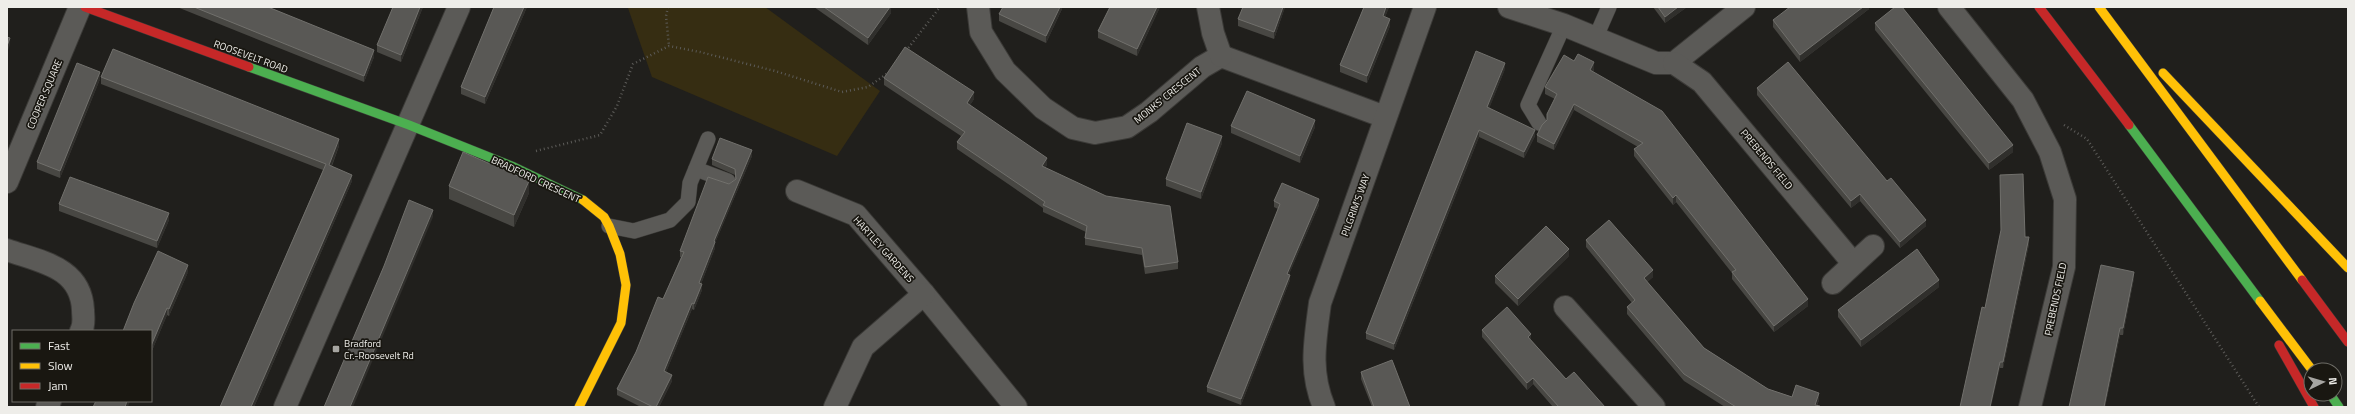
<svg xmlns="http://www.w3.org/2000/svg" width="2355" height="414" font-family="'Titillium Web',sans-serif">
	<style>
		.green { fill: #362d12 }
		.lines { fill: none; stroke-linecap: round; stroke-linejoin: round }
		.lane-casing { stroke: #3b3a37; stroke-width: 16 }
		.street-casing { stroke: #3b3a37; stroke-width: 24 }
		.fast-casing { stroke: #3b3a37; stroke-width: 10 }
		.slow-casing { stroke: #3b3a37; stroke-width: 10 }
		.jam-casing { stroke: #3b3a37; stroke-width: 10 }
		.path { stroke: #5c5b58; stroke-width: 2.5; stroke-dasharray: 1 3; stroke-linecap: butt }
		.lane { stroke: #5b5a57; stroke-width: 15 }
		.street { stroke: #5b5a57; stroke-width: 22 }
		.fast { stroke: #4caf50; stroke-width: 9 }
		.slow { stroke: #ffc107; stroke-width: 9 }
		.jam { stroke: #c62828; stroke-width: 9 }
		.wall { fill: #484743 }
		.shaded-wall { fill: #302f2c }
		.building { fill: #595855; stroke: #71706c }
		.poi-dot { fill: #a6a5a1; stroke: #191711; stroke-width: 1.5 }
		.labels { text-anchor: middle; stroke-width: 3.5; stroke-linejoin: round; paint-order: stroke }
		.street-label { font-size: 10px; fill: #eeede9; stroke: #191711 }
		.poi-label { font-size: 10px; fill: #eeede9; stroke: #191711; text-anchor: start }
	</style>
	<rect width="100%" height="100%" fill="#201f1c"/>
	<path class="green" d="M765,7L880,91L837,156L652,77L628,8Z"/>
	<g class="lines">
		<g class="lane-casing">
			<g id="lane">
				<path d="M1595,39L1609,7"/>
				<path d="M1539,123L1528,105L1564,25"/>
				<path d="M696,169L728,181"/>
				<path d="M609,226L634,231L670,220L688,202L690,183L708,139"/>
			</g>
		</g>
		<g class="street-casing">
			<g id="street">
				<path d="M978,7L981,32L1005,71L1043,108L1073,128L1095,133L1127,127L1149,112L1202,67L1221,56L1385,117"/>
				<path d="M1208,7L1213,33L1221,56"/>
				<path d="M1509,7L1564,25L1656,63H1674L1744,7"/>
				<path d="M1949,7L2023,100L2050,152L2065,199L2064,267L2030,407"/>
				<path d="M1674,63L1702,82L1853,263"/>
				<path d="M7,182L80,7"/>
				<path d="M797,191L856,215L924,294L1016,407"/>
				<path d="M7,250C41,262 81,267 83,310C83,317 85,324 81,331"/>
				<path d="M1833,283L1873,246"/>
				<path d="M1565,307L1654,407"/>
				<path d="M47,407L50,401"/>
				<path d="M285,407L459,7"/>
				<path d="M835,407L863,347L924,294"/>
				<path d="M1324,407C1309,371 1315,341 1320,303L1425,7"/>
			</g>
		</g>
		<g class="fast-casing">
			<g id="fast">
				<path d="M249,67L409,125L514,167L583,200"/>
				<path d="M2129,125L2260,301"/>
				<path d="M2330,394L2339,407"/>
			</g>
		</g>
		<g class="slow-casing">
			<g id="slow">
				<path d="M2099,7L2302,280"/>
				<path d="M2163,73L2348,268"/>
				<path d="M2260,301L2312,370"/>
				<path d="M579,407L621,323L626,285L620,254L609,226L604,217L583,200"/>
			</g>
		</g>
		<g class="jam-casing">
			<g id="jam">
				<path d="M85,7L249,67"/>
				<path d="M2039,7L2129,125"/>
				<path d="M2302,280L2348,342"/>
				<path d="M2279,345L2314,407"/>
			</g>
		</g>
		<g class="path">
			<path d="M668,7L666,16L669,46"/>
			<path d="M906,51L940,7"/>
			<path d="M2064,125L2087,139L2259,407"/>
			<path d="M536,151L600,135L617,106L633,64L669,46L700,52L775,71L842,92L868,87L888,73"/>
		</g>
		<use href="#lane" class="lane"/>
		<use href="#street" class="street"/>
		<use href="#fast" class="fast"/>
		<use href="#slow" class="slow"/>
		<use href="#jam" class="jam"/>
	</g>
	<g class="wall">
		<path d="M177,7H268L374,57L364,82Z"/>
		<path d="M423,7L401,62L377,52V45Z"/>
		<path d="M494,7H527L485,104L461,94V87Z"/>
		<path d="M814,7H891V13L868,45Z"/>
		<path d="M1062,7V9L1046,43L999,21V14Z"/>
		<path d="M1110,7H1160L1137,56L1098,38V31Z"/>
		<path d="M1285,7L1274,39L1238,26V19Z"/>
		<path d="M1364,7H1389L1385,17L1390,26L1367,83L1340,72V65Z"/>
		<path d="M1653,7H1687L1665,23Z"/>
		<path d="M1869,7V9L1800,62L1773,27V20Z"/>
		<path d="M1875,23L2013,152L1989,170L1875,30Z"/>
		<path d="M1574,61L1594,69L1593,72L1808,306L1774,332L1732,279V273L1676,202L1673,205L1634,156V149L1638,147L1574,110L1554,150L1537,142V135L1547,120L1555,99L1545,94V87Z"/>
		<path d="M1505,69L1489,108L1535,136L1524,158L1479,137L1394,350L1366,339V333Z"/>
		<path d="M101,77L339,146L332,166L352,181L254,407H220L323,170L101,84Z"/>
		<path d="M884,78L974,99L970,105L1047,165L1045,167L1178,262V269L1145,274L1142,255L1085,245V238L1086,232L1043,212V208L957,149V142L961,136L884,85Z"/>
		<path d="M100,79L60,178L37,169V162Z"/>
		<path d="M1757,88L1887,181L1926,226L1900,248L1860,201L1851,208L1757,95Z"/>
		<path d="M1231,126L1315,127L1300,163L1231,133Z"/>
		<path d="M1222,143L1201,199L1166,186V179Z"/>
		<path d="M752,156L715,243V248L701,284L702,290L694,310L692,309L666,372L672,381L659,407H641L617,395V389L663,299L681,257H680V251L729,184L735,179V175L712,165V159Z"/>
		<path d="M449,186L529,193L514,227L449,199Z"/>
		<path d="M1274,201L1319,205L1289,274L1290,280L1241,405L1207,392V387L1278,209L1274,207Z"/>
		<path d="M59,204L169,220L157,248L59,211Z"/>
		<path d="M2025,237L2029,244L2003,368H2000L1985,308Z"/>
		<path d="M1586,240L1653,277L1647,282L1704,348L1768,389L1792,397L1819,400L1817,406L1820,407H1725L1684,381L1627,314V307L1632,303L1586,247Z"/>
		<path d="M1569,256L1518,306L1495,283V276Z"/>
		<path d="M188,272L169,316L167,315L151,353V331Z"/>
		<path d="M2134,278L2123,335H2120L2105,407H2069Z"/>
		<path d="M1939,287L1861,347L1838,317V310Z"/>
		<path d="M1482,330L1531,340L1566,379L1605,407H1553L1533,384L1527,390L1482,337Z"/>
		<path d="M1361,372L1410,407H1372L1361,379Z"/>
	</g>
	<g class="shaded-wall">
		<path d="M420,7H423L401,62V55Z"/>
		<path d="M524,7H527L485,104V97Z"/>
		<path d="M890,7H891V13L868,45V38Z"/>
		<path d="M1060,7H1062V9L1046,43V36Z"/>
		<path d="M1157,7H1160L1137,56V49Z"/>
		<path d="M1283,7H1285L1274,39V32Z"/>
		<path d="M1386,7H1389L1383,23V16Z"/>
		<path d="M1678,7H1687L1665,23V17Z"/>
		<path d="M1863,7H1869V9L1800,62V55Z"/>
		<path d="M1390,19V26L1367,83V76Z"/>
		<path d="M10,38V45L7,53V46Z"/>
		<path d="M374,50V57L364,82V76Z"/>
		<path d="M1594,62V69L1590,77V70Z"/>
		<path d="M1505,63V69L1487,114V107Z"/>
		<path d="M100,72V79L60,178V171Z"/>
		<path d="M974,92V99L967,110V103Z"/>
		<path d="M1574,104V110L1554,150V144Z"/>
		<path d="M1315,120V127L1300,163V156Z"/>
		<path d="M1479,130V137L1394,350V344Z"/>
		<path d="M1535,130V136L1524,158V152Z"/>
		<path d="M1222,136V143L1201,199V192Z"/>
		<path d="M339,139V146L329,172V165Z"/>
		<path d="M2013,145V152L1989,170V163Z"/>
		<path d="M752,150V156L715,243V248L699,289V283L714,241Z"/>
		<path d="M1047,158V165L1042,172V166Z"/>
		<path d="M352,175V181L254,407H251Z"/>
		<path d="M529,181V193L514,227V215Z"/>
		<path d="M1860,194V201L1851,208V201Z"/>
		<path d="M1676,195V202L1673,205V198Z"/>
		<path d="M1319,199V205L1287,279V274Z"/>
		<path d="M433,210V217L353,407H350Z"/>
		<path d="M169,213V220L157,248V241Z"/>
		<path d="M1926,220V226L1900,248V242Z"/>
		<path d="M2029,237V244L2003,368V362Z"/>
		<path d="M1569,249V256L1518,306V299Z"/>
		<path d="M188,265V272L169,316V309Z"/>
		<path d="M1653,270V277L1644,285V278Z"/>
		<path d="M2134,272V278L2123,335V328Z"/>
		<path d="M1290,275V280L1241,405V399Z"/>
		<path d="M1939,280V287L1861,347V340Z"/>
		<path d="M702,284V290L694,310V304Z"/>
		<path d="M1808,299V306L1774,332V326Z"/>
		<path d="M692,303V309L664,377V371Z"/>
		<path d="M167,308V315L151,353V346Z"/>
		<path d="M2120,328V335L2105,407H2104Z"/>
		<path d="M1531,334V341L1528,337Z"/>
		<path d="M2000,362V368L1991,407H1990Z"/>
		<path d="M672,375V381L659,407H656Z"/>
		<path d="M1533,378V384L1527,390V383Z"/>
		<path d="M1819,393V400L1816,407L1815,405Z"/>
		<path d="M127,401H130L128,407H125Z"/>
	</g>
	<g class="building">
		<path d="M194,7H268L374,50L364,76Z"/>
		<path d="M393,7H420L401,55L377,45Z"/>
		<path d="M494,7H524L485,97L461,87Z"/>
		<path d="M824,7H890L868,38Z"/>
		<path d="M1003,7H1060L1046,36L999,14Z"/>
		<path d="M1110,7H1157L1137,49L1098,31Z"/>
		<path d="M1243,7H1283L1274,32L1238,19Z"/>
		<path d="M1364,7H1386L1383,16L1390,19L1367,76L1340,65Z"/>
		<path d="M1658,7H1678L1665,17Z"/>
		<path d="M1790,7H1863L1800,55L1773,20Z"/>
		<path d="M1895,7H1902L2013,145L1989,163L1875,23Z"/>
		<path d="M7,37L10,38L7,46Z"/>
		<path d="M905,47L974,92L967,103L1047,158L1042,166L1106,196L1170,206L1178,262L1145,267L1142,248L1085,238L1087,226L1043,205L1045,202L957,142L965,132L884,78Z"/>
		<path d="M113,49L339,139L329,165L352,175L251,407H220L326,164L101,77Z"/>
		<path d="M1476,51L1505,63L1487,107L1535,130L1524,152L1479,130L1394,344L1366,333Z"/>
		<path d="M1578,54L1594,62L1590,70L1662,111L1808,299L1774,326L1732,272L1736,270L1676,195L1673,198L1634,149L1643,143L1574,104L1554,144L1537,135L1542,125L1547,120V114L1557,94L1545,87L1564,55L1574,61Z"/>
		<path d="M1788,62L1887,181L1891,178L1926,220L1900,242L1860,194L1851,201L1757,88Z"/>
		<path d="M77,63L100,72L60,171L37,162Z"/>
		<path d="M1247,91L1315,120L1300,156L1231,126Z"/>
		<path d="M1187,123L1222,136L1201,192L1166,179Z"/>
		<path d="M720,138L752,150L714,241L715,242L699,283L702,284L694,304L692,303L664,371L672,375L656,407H653L617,389L636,352L658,297L663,299L684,252L680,251L708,177L729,184L736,179L735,169L712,159Z"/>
		<path d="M463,152L529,181L514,215L449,186Z"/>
		<path d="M2023,174L2025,237H2029L2003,362H2000L1990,407H1960L1982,307L1985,308L2001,230L2000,175Z"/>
		<path d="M70,177L169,213L157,241L59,204Z"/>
		<path d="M1282,183L1319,199L1287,274L1290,275L1241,399L1207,387L1280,204L1274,201Z"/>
		<path d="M409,200L433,210L350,407H324L384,266Z"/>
		<path d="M1609,220L1653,270L1644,278L1704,348L1768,389L1792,397L1796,385L1819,393L1815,405L1820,406V407H1736L1684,374L1627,307L1635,300L1586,240Z"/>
		<path d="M1546,226L1569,249L1518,299L1495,276Z"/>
		<path d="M1917,249L1939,280L1861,340L1838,310Z"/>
		<path d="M158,251L188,265L169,309L167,308L151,346V331H123L134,303Z"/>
		<path d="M2101,265L2134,272L2123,328H2120L2104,407H2069Z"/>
		<path d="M1507,307L1531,334L1528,337L1566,379L1574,372L1605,407H1559L1533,378L1527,383L1482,330Z"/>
		<path d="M1392,360L1410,407H1374L1361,372Z"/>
		<path d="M96,401H127L125,407H93Z"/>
	</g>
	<rect class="poi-dot" x="332" y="345" width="8" height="8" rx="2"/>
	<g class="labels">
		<g class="street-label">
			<text transform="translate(251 56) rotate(20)" y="4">ROOSEVELT ROAD</text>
			<text transform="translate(44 94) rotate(-67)" y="4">COOPER SQUARE</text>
			<text transform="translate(1167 95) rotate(-39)" y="4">MONKS' CRESCENT</text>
			<text transform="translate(1767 159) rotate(50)" y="4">PREBENDS FIELD</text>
			<text transform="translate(536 179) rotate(25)" y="4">BRADFORD CRESCENT</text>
			<text transform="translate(1355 205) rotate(-70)" y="4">PILGRIM'S WAY</text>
			<text transform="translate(884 249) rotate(48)" y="4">HARTLEY GARDENS</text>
			<text transform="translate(2055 299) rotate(-78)" y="4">PREBENDS FIELD</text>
		</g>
		<g class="poi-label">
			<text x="344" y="347">Bradford<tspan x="344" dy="12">Cr.-Roosevelt Rd</tspan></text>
		</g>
	</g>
	<rect width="2355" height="414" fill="none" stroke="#eeede9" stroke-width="16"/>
	<rect x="12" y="330" width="140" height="72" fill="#191711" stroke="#6e6d67"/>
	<rect x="20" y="343" width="20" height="6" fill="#4caf50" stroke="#6e6d67"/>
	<text x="48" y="350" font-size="12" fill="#eeede9">Fast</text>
	<rect x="20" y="363" width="20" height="6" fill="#ffc107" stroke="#6e6d67"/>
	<text x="48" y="370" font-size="12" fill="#eeede9">Slow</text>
	<rect x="20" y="383" width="20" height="6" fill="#c62828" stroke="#6e6d67"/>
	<text x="48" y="390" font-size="12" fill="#eeede9">Jam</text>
	<g transform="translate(2323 382) rotate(85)"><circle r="19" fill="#191711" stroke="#6e6d67"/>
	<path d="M0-3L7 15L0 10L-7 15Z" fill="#a6a5a1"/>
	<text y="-6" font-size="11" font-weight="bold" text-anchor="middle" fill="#eeede9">N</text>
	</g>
</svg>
